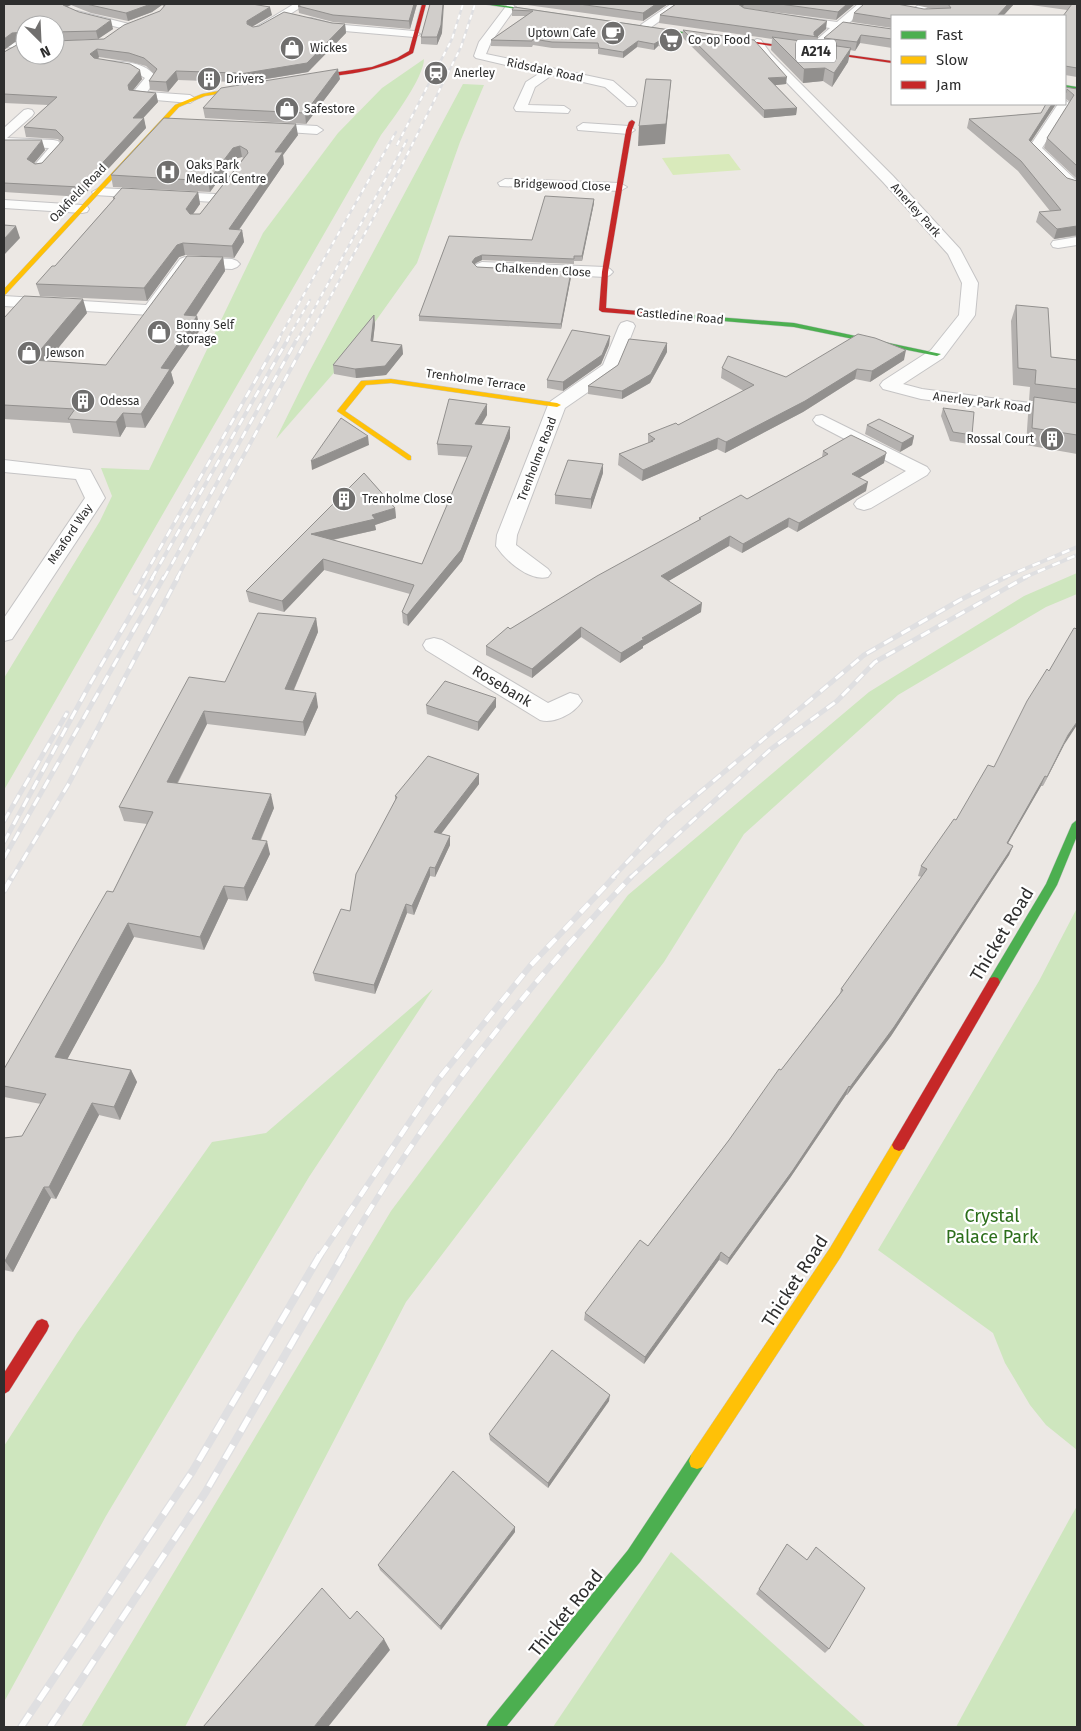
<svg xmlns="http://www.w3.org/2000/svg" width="1081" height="1731" font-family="'Fira Sans',sans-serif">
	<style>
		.green { fill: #cee6be }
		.pitch { fill: #d9eabb }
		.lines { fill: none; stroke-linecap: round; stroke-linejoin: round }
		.street-casing { stroke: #c5c4c5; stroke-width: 2 }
		.fast-casing { stroke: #c5c4c5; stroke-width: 1 }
		.slow-casing { stroke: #c5c4c5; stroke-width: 1 }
		.jam-casing { stroke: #c5c4c5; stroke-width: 1 }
		.street { fill: #fcfcfb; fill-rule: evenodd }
		.fast { fill: #4caf50; fill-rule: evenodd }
		.slow { fill: #ffc107; fill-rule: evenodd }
		.jam { fill: #c62828; fill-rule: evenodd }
		.rail-far4-casing { stroke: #dfdfe1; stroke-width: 2.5 }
		.rail-far3-casing { stroke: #dfdfe1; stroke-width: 4 }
		.rail-far2-casing { stroke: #dfdfe1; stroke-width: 5 }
		.rail-far1-casing { stroke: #dfdfe1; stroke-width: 6 }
		.rail-casing { stroke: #dfdfe1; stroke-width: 8 }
		.rail-far4 { stroke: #fff; stroke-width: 2; stroke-dasharray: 5; stroke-linecap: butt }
		.rail-far3 { stroke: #fff; stroke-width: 2.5; stroke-dasharray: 8; stroke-linecap: butt }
		.rail-far2 { stroke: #fff; stroke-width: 3; stroke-dasharray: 10; stroke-linecap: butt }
		.rail-far1 { stroke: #fff; stroke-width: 4.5; stroke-dasharray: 12; stroke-linecap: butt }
		.rail { stroke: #fff; stroke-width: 5.5; stroke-dasharray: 16; stroke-linecap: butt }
		.wall { fill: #b4b1af; fill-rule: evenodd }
		.shaded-wall { fill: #92908e }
		.building { fill: #d1cecb; stroke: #92908e }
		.labels { text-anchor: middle; stroke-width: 4.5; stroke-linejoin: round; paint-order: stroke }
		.far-poi-label { font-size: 12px; fill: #2e2e2e; stroke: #fff; text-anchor: start }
		.far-street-label { font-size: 12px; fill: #2e2e2e; stroke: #fff }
		.shield { fill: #fff; stroke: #6d6d6d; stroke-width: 1 }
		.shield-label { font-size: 14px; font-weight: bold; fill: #2e2e2e }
		.street-label { font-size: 15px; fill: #2e2e2e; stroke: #fff }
		.near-street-label { font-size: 18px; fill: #2e2e2e; stroke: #fff }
		.near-park-label { font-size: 18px; fill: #2c6e1b; stroke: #fff }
	</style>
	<rect width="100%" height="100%" fill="#ece8e4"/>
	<g class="green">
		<path d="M424,59C424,77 393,119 381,135L4,790V678L100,521L112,496L101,468L149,470L263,233L338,133L382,88Z"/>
		<path d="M463,84L484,85L460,142L417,263L360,343L276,439L309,372Z"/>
		<path d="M1077,573V594L1046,607L898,695L744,834L664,962L406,1302L185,1727H81L391,1211L628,895L869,692L1024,596Z"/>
		<path d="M1077,908V1450L1046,1425L1030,1405L1005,1363L993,1333L878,1250L1039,981Z"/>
		<path d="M433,989L309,1177L106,1516L4,1702V1446L77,1333L212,1142L266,1133Z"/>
		<path d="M1077,1506V1727H956L1069,1520Z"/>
		<path d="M671,1552L866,1727H553Z"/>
	</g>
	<path class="pitch" d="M729,154L741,170L673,175L662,158Z"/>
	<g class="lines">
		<g class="street-casing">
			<g id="street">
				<path d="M294,4H306L260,33L256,34L250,31Z"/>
				<path d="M511,4L516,7L491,42L486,54L613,81L635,100L637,103L635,106H627L605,87L552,75L535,87L528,105L564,106L570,110L568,113L516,111L514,108L526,82L540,73L476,58L474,56L479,42L507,5Z"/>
				<path d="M671,4H683L650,28H642L640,26L642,24Z"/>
				<path d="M858,4H869L848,24L892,30V36L841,29L824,44L820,45L814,42L830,28L791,22L786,19L791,16L837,22Z"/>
				<path d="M920,4H932L916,16H904Z"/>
				<path d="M77,11L133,25L135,27L129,30L73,16L72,14Z"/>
				<path d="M311,18L333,24L414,31L420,34L414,37L333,30L307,23L306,21L307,19Z"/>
				<path d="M757,39L761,40L771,54L893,176L960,249L978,283L975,315L973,318L943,358L903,384L922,389L1077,409V419L921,399L883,389L880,385L883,381L931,350L959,315L962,283L948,254L883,182L763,58L751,42Z"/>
				<path d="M4,41L24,43L25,46L20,48L4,47Z"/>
				<path d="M105,61C124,62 145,61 157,78L147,92L190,95L196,99L190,103L133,98L131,95L145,78L133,71L101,67L99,65L101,63Z"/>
				<path d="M1065,100L1070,104L1042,148L1077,181V189L1065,186L1028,149L1058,104H1065Z"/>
				<path d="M28,109L32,110L34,113L32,116L7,138L53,140L58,141L64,148L44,171L39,172L32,168L49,148L4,146V128L24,110Z"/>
				<path d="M263,123L317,126L323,130L317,134L258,130L257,127Z"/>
				<path d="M583,123L629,126L635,130L629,134L578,130L577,127Z"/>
				<path d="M505,179L620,183L627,187L620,191L500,186L498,183Z"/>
				<path d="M99,188L215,194L220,195L222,198L220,201L215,202L94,195L92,192Z"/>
				<path d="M4,200L82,205L87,206L89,209L87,212L82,213L4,208Z"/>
				<path d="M1077,237V245L1058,248L1053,247L1051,244L1053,241Z"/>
				<path d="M185,257L232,259L237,261L240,264L237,267L232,269L189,267L156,313L150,315L4,306V296L146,305L180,259Z"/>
				<path d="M482,262L605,267L610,269L613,272L610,275L605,277L477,270L474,267L477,264Z"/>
				<path d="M627,321L633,323L635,326L617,372L565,408L517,535L516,545L548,569L551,573L548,577C530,582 506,561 496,546L497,535L548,405L551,401L603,365L619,326L621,323Z"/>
				<path d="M822,415L927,467L930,471L927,475L871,508L864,510L857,508L854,504L857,500L906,471L816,424L813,420L816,416Z"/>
				<path d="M4,460L90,470L105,498L12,639L4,641V618L85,498L76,479L4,472Z"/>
				<path d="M434,638L442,640L548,703L570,693L578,695L582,701C574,714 554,724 540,720L426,650L423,645L426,640Z"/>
			</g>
		</g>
		<g class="fast-casing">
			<g id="fast">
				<path d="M483,4H493L697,34L695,35Z"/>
				<path d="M1065,85L1077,87V89L1065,88Z"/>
				<path d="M678,314L794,323L941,354L937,356L794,327L676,317V315Z"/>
				<path d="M1077,820V836L1057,885L998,986L994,987L990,986L988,982L990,978L1046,884L1072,824Z"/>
				<path d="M697,1453L703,1455L705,1461L703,1467L640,1562L506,1727H486L489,1721L628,1550L691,1455Z"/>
			</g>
		</g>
		<g class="slow-casing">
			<g id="slow">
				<path d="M252,85L254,88L205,96L179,107L6,294L4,295V289L175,105L202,94Z"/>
				<path d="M391,379L557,403L561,405L557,407L391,383L366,385L345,411L411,456V460H408L337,411L361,381Z"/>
				<path d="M899,1139L904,1141L906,1145L904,1149L840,1258L703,1467L697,1469L691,1467L689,1461L691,1455L830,1248L894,1141Z"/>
			</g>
		</g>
		<g class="jam-casing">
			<g id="jam">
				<path d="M422,4H426L413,53C379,73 340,75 302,80L299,78L372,67L397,58L409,51Z"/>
				<path d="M693,33L892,61V63L695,35Z"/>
				<path d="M632,120L635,122L632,130L608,272L606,308L680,315V317L678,318L602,312L599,310L602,272L626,130L629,122Z"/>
				<path d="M994,977L998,978L1000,982L998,986L904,1149L899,1151L894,1149L892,1145L894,1141L990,978Z"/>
				<path d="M42,1319L47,1321L49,1326L47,1331L9,1391L4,1394V1373L37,1321Z"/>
			</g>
		</g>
		<use href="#street" class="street"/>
		<use href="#fast" class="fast"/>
		<use href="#slow" class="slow"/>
		<use href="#jam" class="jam"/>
		<g class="rail-far4-casing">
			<g id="rail-far4">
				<path d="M397,145L452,39L463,4"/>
				<path d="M278,340L396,132"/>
				<path d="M287,340L310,300"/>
				<path d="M297,340L407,140"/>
				<path d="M307,340L401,167L461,47L475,4"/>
			</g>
		</g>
		<g class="rail-far3-casing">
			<g id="rail-far3">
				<path d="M143,578L279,339"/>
				<path d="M152,578L288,339"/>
				<path d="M164,578L297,339"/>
				<path d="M177,578L307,339"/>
				<path d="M1003,578L1077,547"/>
				<path d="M1023,578L1077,555"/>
			</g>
		</g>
		<g class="rail-far2-casing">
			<g id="rail-far2">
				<path d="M135,593L144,577"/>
				<path d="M4,821L67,713"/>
				<path d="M4,842L90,684L153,577"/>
				<path d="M4,858L164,577"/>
				<path d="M12,878L68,785L178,577"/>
				<path d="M612,878L668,819L864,655L960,600L1006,577"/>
				<path d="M630,878L771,749L837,701L875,662L1026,577"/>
			</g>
		</g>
		<g class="rail-far1-casing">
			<g id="rail-far1">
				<path d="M4,891L12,877"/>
				<path d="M320,1256L437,1081L531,965L614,877"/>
				<path d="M342,1256C422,1118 521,992 631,877"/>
			</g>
		</g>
		<g class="rail-casing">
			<g id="rail">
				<path d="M21,1727L192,1472L320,1255"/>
				<path d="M50,1727L205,1493L343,1255"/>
			</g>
		</g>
		<use href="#rail-far4" class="rail-far4"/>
		<use href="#rail-far3" class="rail-far3"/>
		<use href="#rail-far2" class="rail-far2"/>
		<use href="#rail-far1" class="rail-far1"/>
		<use href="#rail" class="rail"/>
	</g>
	<g class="wall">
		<path d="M4,4H252L272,15L252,27L332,23L345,24L346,33L308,72L236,84L235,82L178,80L168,92L150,90L149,81L154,74L146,66L131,62L99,57L98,59L142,79L133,90L156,93L158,102L143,118L146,128L82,197L4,192V140L45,150L34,163L35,164L42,163L61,142L58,139L26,137L24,127L48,105L4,103V52L24,41L15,42L4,50ZM71,5L91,13L128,21L152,12L162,5L164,7L160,11L104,39L25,55L55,25V41L98,39L113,29L67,7Z"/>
		<path d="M302,4H417L410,29L333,22L299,13L298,6Z"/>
		<path d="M520,4H668L643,21Z"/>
		<path d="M676,4H855L836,20L743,8L826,29L817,37H818L817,44H823L824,38L892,29V48L860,43L855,51L850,50L848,62L832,87L823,81L803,83L771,50L772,39L659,23L660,15Z"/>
		<path d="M911,4H1014L1003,16H892V28L852,22L854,13L933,9Z"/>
		<path d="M1024,4H1077V77L1065,75V16L1067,10Z"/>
		<path d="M514,7L677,31L675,49L658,46L654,50L637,47L623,58L598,54V49L552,48L533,45L532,47L491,46V40L526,16H512V10Z"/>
		<path d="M683,30L786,84L775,85L797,108L796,115L764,118L682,37Z"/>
		<path d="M442,33L437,45L421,44V37Z"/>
		<path d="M340,79L306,124L205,118L203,108Z"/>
		<path d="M1065,87L1077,89V179L1044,148L1047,138L1070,102L1065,98Z"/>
		<path d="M1046,104H1056L1031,142L1067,178L1077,181V236L1054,239L1036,222L1039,212L1050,211L1018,171L967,128L969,119L1041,113Z"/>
		<path d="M164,118L298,135L283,155L284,164L239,230H242L244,242L234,258L185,255L179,257L147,301L40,296L36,284L55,266L114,199L113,198L198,192L200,204L193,214H200L243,158L242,157L234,159L210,192L113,187L111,175Z"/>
		<path d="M594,199V203L582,261H574V264L482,260L476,263L474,265L477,267L571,272V277L561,329L419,321V316L449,236L532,240Z"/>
		<path d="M223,257L225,271L196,316H197L200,330L171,372L174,383L145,428L126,427L120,437L73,433L70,423L4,419V318L87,313L47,361L106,365Z"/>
		<path d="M1016,305L1051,357L1077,360V454L1026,445L1028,415L1033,401H1029L1030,387L1013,385L1011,321Z"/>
		<path d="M374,315L375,324L373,341L402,345L403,354L386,375L356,378L334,374L333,365Z"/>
		<path d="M610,336L609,345L601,364L563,391L547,388V380Z"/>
		<path d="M667,352L650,383L622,399L588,394V386L618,365Z"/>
		<path d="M904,360L870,382L855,379L803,412L725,453L717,449L642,481L618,465L619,454L648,443V434L678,425L744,391L721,378L722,368L786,377Z"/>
		<path d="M943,408L972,435L969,444L950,441L941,416Z"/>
		<path d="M487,415L481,425L510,438L462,561L408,626L403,623L402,612L410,594L324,570L284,612L249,602L246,591L364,473L395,508L396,518L375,525L376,530L333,540L422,564L468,457L438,455L437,444Z"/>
		<path d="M867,425L914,436L912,445L900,452L865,434Z"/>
		<path d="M823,451L884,463L860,477L866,491L797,532L788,527L742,553L729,546L668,581L701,612L643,646V648L620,663L581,637L532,678L486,655V646L510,629L699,520V518L747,499L822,457Z"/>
		<path d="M603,473L591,509L555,504V495Z"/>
		<path d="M316,618L318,632L294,690L318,707L305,736L207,724L178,783L274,808L261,840L270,854L247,901L228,899L204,950L134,937L67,1059L131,1070L137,1082L120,1120L99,1115L56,1199L51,1198L13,1272L4,1270V1138L22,1136L41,1104L4,1097V1069L113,892L147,824L124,821L119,807L225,682Z"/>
		<path d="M426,705L496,707L478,731L427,714Z"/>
		<path d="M1064,745L1043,786H1041L1008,843L1013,846L1009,855L891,1036L847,1095H846L790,1178L727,1265L719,1260L644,1364L584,1320L585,1313L648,1246L729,1140L781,1070L840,993L841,989L922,877L918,876L921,866L956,820L994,767Z"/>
		<path d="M479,774V784L440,834L450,836V845L435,877L430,876L414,915L407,913L375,994L315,981L313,973L350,911L395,801V796Z"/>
		<path d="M609,1401L548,1488L490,1440L489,1434Z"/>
		<path d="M515,1532L441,1630L380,1570L378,1565Z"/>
		<path d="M787,1544L829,1649L825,1653L756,1594Z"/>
	</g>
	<g class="shaded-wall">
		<path d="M63,4H70L71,5L64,8Z"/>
		<path d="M151,4H162V5L152,12L128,21L126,13Z"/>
		<path d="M414,4H417L410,29L409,21Z"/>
		<path d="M443,4H444L442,33L437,45V37Z"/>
		<path d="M656,4H668L643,21V13Z"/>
		<path d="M737,4H744L743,7L736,11Z"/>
		<path d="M847,4H855L836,20L838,12Z"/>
		<path d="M1008,4H1014L1003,16H997Z"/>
		<path d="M270,7L272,15L248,29L247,21Z"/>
		<path d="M111,20L113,29L98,39L96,31Z"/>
		<path d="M827,21L826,29L817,37L813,36L814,32Z"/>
		<path d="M345,24L346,33L308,72L236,84L234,75Z"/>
		<path d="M24,32L25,41L15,42L4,50V39L12,33Z"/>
		<path d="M861,35L860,43L855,51L857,42Z"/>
		<path d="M638,41L637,47L623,58V52Z"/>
		<path d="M659,41L658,46L654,50V44Z"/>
		<path d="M851,48L848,62L832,87L834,73Z"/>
		<path d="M97,49L99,57L92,63L90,54Z"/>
		<path d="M825,68L823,81L803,83L804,69Z"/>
		<path d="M338,69L340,79L306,124L305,113Z"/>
		<path d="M140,70L142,79L130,94L128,85Z"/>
		<path d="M176,71L178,80L168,92L166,82Z"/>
		<path d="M787,77L786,84L767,86L768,78Z"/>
		<path d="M671,80L665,144L638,146L639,126Z"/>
		<path d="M156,93L158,102L135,127L133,118Z"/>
		<path d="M1052,104H1056L1026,149L1029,140Z"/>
		<path d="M797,108L796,115L764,118V110Z"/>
		<path d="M144,118L146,128L82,197L80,187Z"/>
		<path d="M296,124L298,135L283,155L284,164L231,241L229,229L275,152Z"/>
		<path d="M42,140L45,150L30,168L27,159Z"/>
		<path d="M240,146L242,157L234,159L210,192L208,181L233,148Z"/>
		<path d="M198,192L200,204L188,221L186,209Z"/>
		<path d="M594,199V203L582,261V256Z"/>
		<path d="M16,226L20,238L4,255V239Z"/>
		<path d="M1077,226V235L1054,239L1057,229Z"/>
		<path d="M242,230L244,242L234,258L232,246Z"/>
		<path d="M183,243L185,255L179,257L147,301L144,288L177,245Z"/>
		<path d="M482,255V260L476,263L472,267V262L475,258Z"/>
		<path d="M223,257L225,271L187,329L184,315Z"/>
		<path d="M571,272V277L561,329V324Z"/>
		<path d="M83,299L87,313L37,374L32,360Z"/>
		<path d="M374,315L375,324L372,350L371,341Z"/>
		<path d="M197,316L200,330L171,372L174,383L145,428L141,414L161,368Z"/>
		<path d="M610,336L609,345L601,364L563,391V382Z"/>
		<path d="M667,343V352L650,383L622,399V391Z"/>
		<path d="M402,345L403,354L386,375L356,378L355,369Z"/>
		<path d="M906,350L904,360L870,382L872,371Z"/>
		<path d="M857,369L855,379L803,412L725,453L726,442Z"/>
		<path d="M487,404V415L476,434L475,424Z"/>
		<path d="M123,413L126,427L120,437L116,422Z"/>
		<path d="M510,427V438L462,561L408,626L407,615Z"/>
		<path d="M368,436L369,445L312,470L311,461Z"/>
		<path d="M914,436L912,445L900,452L902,443Z"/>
		<path d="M718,438L717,449L642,481L643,470Z"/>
		<path d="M886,454L884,463L851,483L852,474Z"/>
		<path d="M603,464V473L591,509V499Z"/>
		<path d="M868,482L866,491L797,532L799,523Z"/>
		<path d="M395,508L396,518L375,525L376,530L313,544L311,534Z"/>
		<path d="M789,518L788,527L742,553L743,544Z"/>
		<path d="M730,536L729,546L660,586L661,576Z"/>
		<path d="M323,559L324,570L284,612L282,601Z"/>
		<path d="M702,603L701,612L643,646V648L620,663L621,653L642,638Z"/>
		<path d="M316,618L318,632L288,703L285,689Z"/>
		<path d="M581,627V637L532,678V669Z"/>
		<path d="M316,693L318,707L305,736L303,722Z"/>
		<path d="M496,698V707L478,731V722Z"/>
		<path d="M204,711L207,724L171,795L167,782Z"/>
		<path d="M1077,722V725L1064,745L1043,786L1068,735Z"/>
		<path d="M479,774V784L435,842L434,832Z"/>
		<path d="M1045,776L1041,786L1003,852L1007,843Z"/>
		<path d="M271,794L274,808L255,852L252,839Z"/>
		<path d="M450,836V845L435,877V868Z"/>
		<path d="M267,841L270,854L247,901L244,888Z"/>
		<path d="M1013,846L1009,855L891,1036L847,1095L850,1087Z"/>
		<path d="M430,867V876L414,915L412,906Z"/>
		<path d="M224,886L228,899L204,950L200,937Z"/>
		<path d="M406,904L407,913L375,994L374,985Z"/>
		<path d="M128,923L134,937L62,1069L55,1057Z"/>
		<path d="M131,1070L137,1082L120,1120L114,1107Z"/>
		<path d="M849,1086L846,1095L790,1178L727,1265L729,1258Z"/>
		<path d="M92,1103L99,1115L56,1199L49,1187Z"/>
		<path d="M44,1187L51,1198L13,1272L5,1261Z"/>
		<path d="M721,1252L719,1260L644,1364L645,1357Z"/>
		<path d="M610,1395L609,1401L548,1488V1483Z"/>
		<path d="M515,1527V1532L441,1630L440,1626Z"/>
		<path d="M384,1639L390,1650L328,1727H314Z"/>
	</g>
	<g class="building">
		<path d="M4,4H63V5L79,12L111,20L96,31L55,32V25H25V55H55V41L104,39L124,25L160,11L166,4H252L270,7L247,21V24L253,27L259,26L284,12L332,23L345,24L307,63L234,75L236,73L176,71L166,82L149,81L157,69L144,58L129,53L97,49L90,54L94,58L130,64L140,70L128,85L129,90L156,93L133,118H144L80,187L4,183V140H42L27,159L35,164L42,163L63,140V137L56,130L24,127L57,97L4,94V52L24,41V32L12,33L4,39Z"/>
		<path d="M86,4H151L126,13Z"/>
		<path d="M302,4H414L409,21L333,15L298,6Z"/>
		<path d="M430,4H443L441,25L437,37H421Z"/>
		<path d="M579,4H656L643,13Z"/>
		<path d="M676,4H738L744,8L827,21L814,32V35L818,37L660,15Z"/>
		<path d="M780,4H847L838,12Z"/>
		<path d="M864,4H897L924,9L951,8L948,4H1008L997,16H892V19L854,13Z"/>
		<path d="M1072,4H1077V68L1065,66V16H1063Z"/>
		<path d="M514,7L677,31L676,43L659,41L654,44L638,41L623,52L599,48L598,43L552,42L533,39L532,41L491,40L533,11L512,10Z"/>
		<path d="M843,22L892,29V39L861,35L857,42L824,38Z"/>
		<path d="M683,30L754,40L787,77L768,78L797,108L764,110Z"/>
		<path d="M772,37L851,48L834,73L825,68L804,69Z"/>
		<path d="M338,69L305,113L203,108L221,88Z"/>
		<path d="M646,79L671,80L666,124L639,126Z"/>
		<path d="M1065,87L1077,89V166L1047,138L1074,95L1067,89L1066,93H1065Z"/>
		<path d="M1046,104H1052L1029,140L1067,178L1077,181V226L1057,229L1039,212L1061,210L1021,161L969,119L1041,113Z"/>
		<path d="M164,118L296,124L275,152H283L229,229L242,230L232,246L183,243L177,245L144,288L36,284L52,266H55L115,198H113L122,188L198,192L186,209L190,214H200L248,153L247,150L240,146L233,148L208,181L111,175Z"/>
		<path d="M545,196L594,199L582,256H574V259L482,255L475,258L472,262L477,267L571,272L561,324L419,316L449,236L532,240Z"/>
		<path d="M4,225L16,226L4,239Z"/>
		<path d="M187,256L223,257L184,315L197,316L161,368L170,369L141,414L123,413L116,422L68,419L75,409L4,405V318L24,296L83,299L32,360L106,365Z"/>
		<path d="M1016,305L1048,308L1051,357L1077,360V389L1035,384L1036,370L1018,368Z"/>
		<path d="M374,315L371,341L402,345L385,366L355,369L333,365Z"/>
		<path d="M572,330L610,336L602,355L563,382L547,380Z"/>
		<path d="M858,334L875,338L906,350L872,371L857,369L805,401L726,442L718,438L643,470L619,454L653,441H651L655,439L648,434L676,423L678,425L754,385L722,368L728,356L786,377Z"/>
		<path d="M629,339L667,343L651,374L622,391L588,386L618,365Z"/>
		<path d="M1034,397L1077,403V435L1032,428Z"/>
		<path d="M449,399L487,404L475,424L510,427L461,550L407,615L402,612L414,585L323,559L282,601L246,591L364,473L395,508L372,515L375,519L311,534L422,564L472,446L437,444Z"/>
		<path d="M943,408L974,412L972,435L953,432Z"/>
		<path d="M341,418L368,436L311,461Z"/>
		<path d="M879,419L914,436L902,443L867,425Z"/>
		<path d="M851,435L886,452V454L852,474L868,482L799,523L789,518L743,544L730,536L661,576L702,603L642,638L644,639L621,653L581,627L532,669L486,646L508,627L510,629L597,576L701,519L699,518L741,495L747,499L828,454L823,451Z"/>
		<path d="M568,460L603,464L591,499L555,495Z"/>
		<path d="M258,613L316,618L285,689L316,693L303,722L204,711L167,782L271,794L252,839L267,841L244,888L224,886L200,937L128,923L55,1057L131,1070L114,1107L92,1103L49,1187H44L5,1261H4V1138L22,1136L46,1094L4,1086V1069L107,891L113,892L153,812L119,807L189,677L225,682Z"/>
		<path d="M1077,627V722L1068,735L1047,777L1045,776L1007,843L1013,846L894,1027L850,1087L849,1086L793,1170L729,1258L721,1252L645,1357L585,1313L640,1240L648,1246L729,1140L779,1069L781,1070L843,990L841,989L927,869L921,866L954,819L956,820L988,765L994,767L1027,701L1047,669L1049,671L1074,628L1077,629Z"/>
		<path d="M445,681L496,698L478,722L426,705Z"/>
		<path d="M428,756L479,774L434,832L450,836L435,868L430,867L412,906L406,904L374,985L313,973L341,909L350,911L356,874L397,797L395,796Z"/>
		<path d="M552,1350L610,1395L548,1483L489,1434Z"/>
		<path d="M453,1471L515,1527L440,1626L378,1565Z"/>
		<path d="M787,1544L807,1560L816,1547L865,1588L829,1649L759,1589Z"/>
		<path d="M322,1588L350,1619L357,1611L384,1639L314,1727H203Z"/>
	</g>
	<defs>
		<g id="cafe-disc" transform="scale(1.25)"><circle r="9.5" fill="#706f6e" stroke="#fff"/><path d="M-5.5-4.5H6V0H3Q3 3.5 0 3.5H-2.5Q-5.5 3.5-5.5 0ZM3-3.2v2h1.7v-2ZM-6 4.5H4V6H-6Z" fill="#fff"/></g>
		<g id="supermarket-disc" transform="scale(1.25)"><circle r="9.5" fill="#706f6e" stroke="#fff"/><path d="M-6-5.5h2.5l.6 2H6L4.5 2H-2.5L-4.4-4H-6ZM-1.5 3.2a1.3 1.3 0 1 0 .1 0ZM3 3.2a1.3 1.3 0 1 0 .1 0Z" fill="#fff"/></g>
		<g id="shop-disc" transform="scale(1.25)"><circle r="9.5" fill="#706f6e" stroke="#fff"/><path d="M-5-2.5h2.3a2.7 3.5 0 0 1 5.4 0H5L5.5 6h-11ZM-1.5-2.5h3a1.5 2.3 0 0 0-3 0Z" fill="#fff"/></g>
		<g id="station-disc" transform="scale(1.25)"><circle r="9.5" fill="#706f6e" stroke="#fff"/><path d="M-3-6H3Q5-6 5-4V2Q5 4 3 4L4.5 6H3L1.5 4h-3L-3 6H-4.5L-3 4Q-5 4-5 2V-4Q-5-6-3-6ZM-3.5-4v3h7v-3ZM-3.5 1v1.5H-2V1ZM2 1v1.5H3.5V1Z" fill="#fff"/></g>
		<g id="building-disc" transform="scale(1.25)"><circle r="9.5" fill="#706f6e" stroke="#fff"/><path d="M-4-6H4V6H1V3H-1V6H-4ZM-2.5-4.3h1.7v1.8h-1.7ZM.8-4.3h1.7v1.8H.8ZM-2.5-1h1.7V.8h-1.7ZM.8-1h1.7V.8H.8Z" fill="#fff"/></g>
		<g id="hospital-disc" transform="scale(1.25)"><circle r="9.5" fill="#706f6e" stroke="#fff"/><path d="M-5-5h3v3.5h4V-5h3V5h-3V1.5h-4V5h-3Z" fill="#fff"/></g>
	</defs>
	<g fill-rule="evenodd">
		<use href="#cafe-disc" x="613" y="33"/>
		<use href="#supermarket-disc" x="671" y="40"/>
		<use href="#shop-disc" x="292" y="48"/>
		<use href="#station-disc" x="436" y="73"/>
		<use href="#building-disc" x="209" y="79"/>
		<use href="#shop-disc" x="287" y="109"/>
		<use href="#hospital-disc" x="168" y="172"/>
		<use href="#shop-disc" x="159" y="332"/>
		<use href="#shop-disc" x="29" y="353"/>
		<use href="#building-disc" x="83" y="401"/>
		<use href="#building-disc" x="1052" y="439"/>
		<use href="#building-disc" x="344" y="499"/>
	</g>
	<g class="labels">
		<g class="far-poi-label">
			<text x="596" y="37" text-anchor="end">Uptown Cafe</text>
			<text x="688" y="44">Co-op Food</text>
			<text x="310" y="52">Wickes</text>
			<text x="454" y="77">Anerley</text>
			<text x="226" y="83">Drivers</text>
			<text x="304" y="113">Safestore</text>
			<text x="186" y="169">Oaks Park<tspan x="186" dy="14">Medical Centre</tspan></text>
			<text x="176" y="329">Bonny Self<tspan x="176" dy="14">Storage</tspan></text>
			<text x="46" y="357">Jewson</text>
			<text x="100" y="405">Odessa</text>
			<text x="1034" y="443" text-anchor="end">Rossal Court</text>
			<text x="362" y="503">Trenholme Close</text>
		</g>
		<g class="far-street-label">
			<text transform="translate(545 70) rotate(12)" y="4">Ridsdale Road</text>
			<text transform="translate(562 185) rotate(2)" y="4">Bridgewood Close</text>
			<text transform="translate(78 193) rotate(-46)" y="4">Oakfield Road</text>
			<text transform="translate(916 210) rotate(48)" y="4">Anerley Park</text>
			<text transform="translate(543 270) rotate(3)" y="4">Chalkenden Close</text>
			<text transform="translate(680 316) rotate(5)" y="4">Castledine Road</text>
			<text transform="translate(476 380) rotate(8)" y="4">Trenholme Terrace</text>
			<text transform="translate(982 402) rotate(7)" y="4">Anerley Park Road</text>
			<text transform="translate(537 459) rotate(-69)" y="4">Trenholme Road</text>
			<text transform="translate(70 534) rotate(-56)" y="4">Meaford Way</text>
		</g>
		<rect class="shield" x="796" y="39.5" width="40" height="23" rx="4"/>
		<g class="shield-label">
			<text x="816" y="56">A214</text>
		</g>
		<g class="street-label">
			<text transform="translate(502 686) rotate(31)" y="5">Rosebank</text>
		</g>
		<g class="near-street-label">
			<text transform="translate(1002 934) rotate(-59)" y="6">Thicket Road</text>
			<text transform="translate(795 1281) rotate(-57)" y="6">Thicket Road</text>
			<text transform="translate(566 1613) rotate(-51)" y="6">Thicket Road</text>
		</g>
		<g class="near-park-label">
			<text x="992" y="1222">Crystal<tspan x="992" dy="21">Palace Park</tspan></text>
		</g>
	</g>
	<rect width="1081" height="1731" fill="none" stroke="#2e2e2e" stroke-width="10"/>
	<rect x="891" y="15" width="175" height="90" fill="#ffffff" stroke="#ababab"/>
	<rect x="901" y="31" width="25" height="8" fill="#4caf50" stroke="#ababab"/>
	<text x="936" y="40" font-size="15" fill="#2e2e2e">Fast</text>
	<rect x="901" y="56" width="25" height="8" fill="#ffc107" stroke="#ababab"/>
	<text x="936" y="65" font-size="15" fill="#2e2e2e">Slow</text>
	<rect x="901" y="81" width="25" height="8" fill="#c62828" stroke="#ababab"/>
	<text x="936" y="90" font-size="15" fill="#2e2e2e">Jam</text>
	<g transform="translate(40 40) rotate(156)"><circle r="24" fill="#ffffff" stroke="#ababab"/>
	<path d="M0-4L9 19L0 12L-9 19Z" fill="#706f6e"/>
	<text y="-8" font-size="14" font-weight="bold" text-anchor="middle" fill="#2e2e2e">N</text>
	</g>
</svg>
